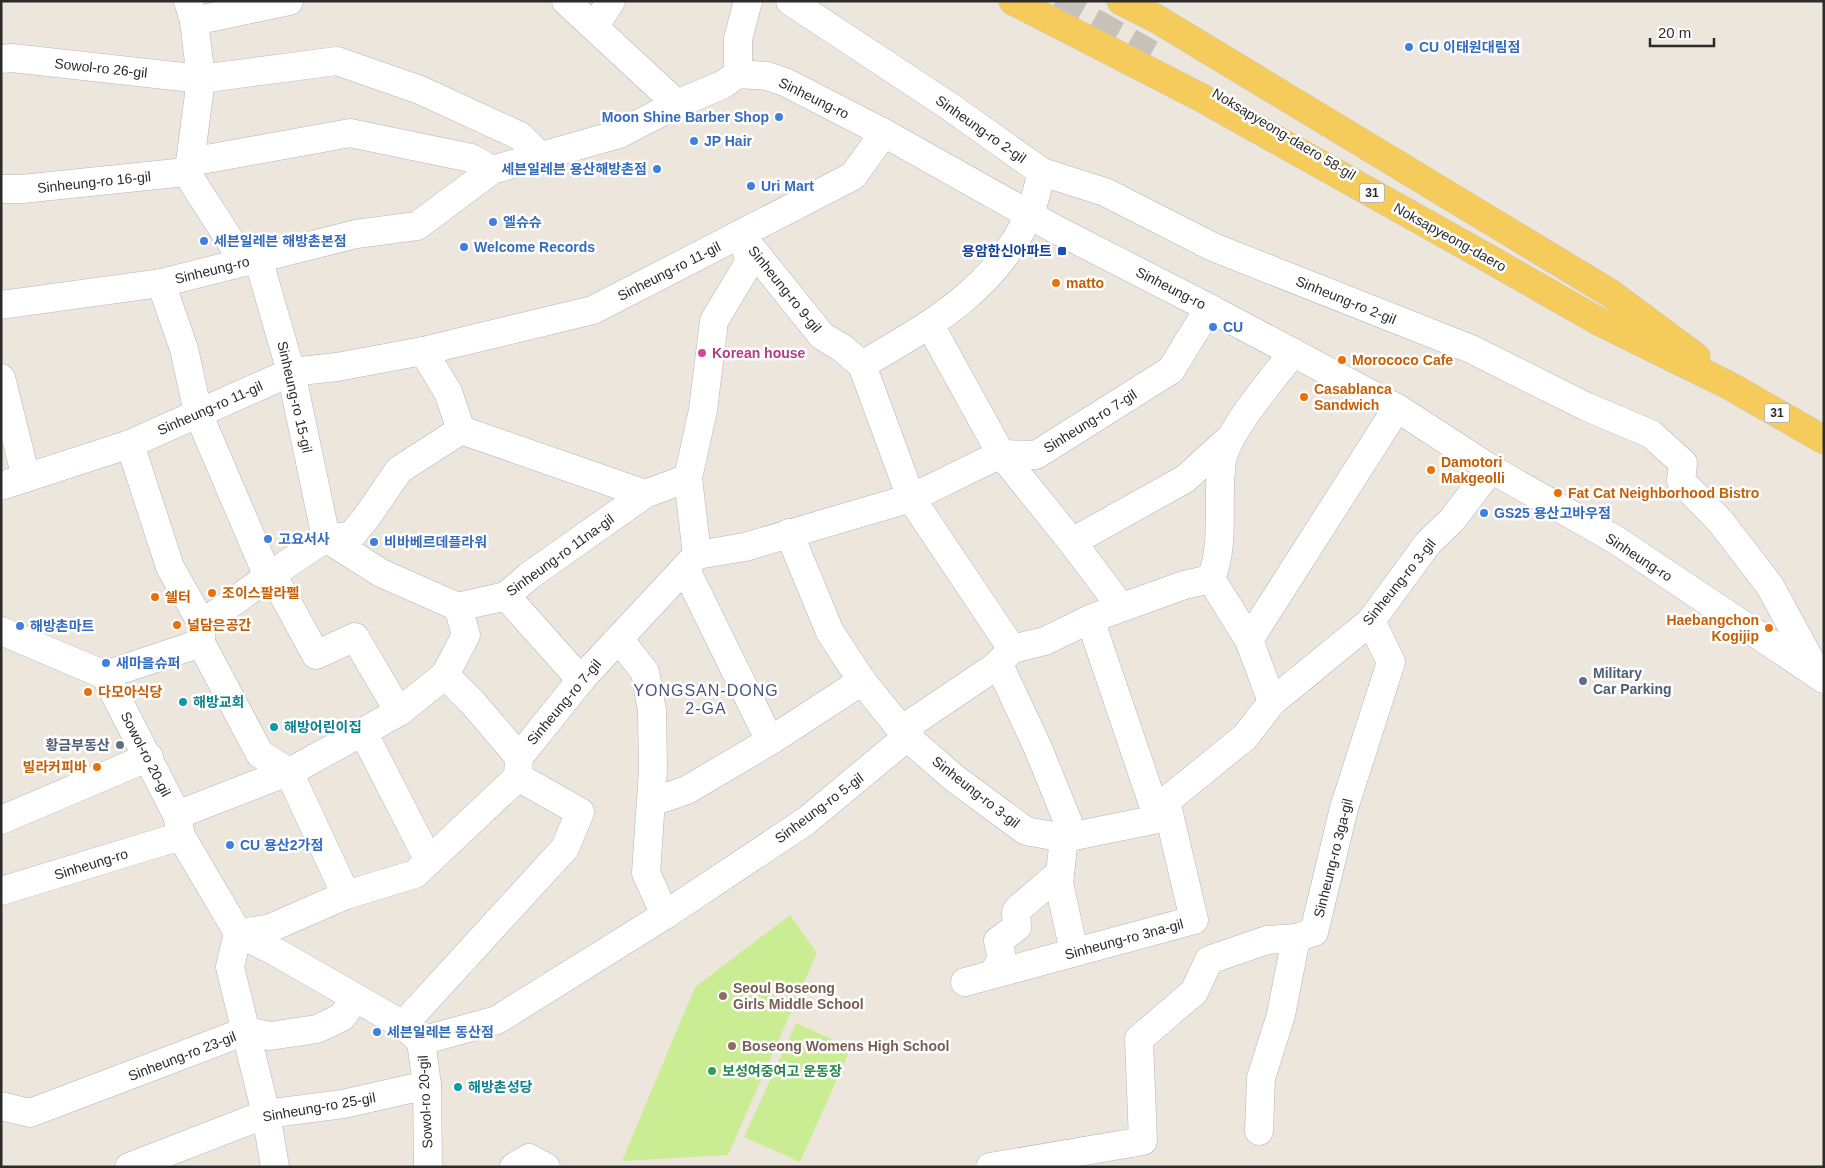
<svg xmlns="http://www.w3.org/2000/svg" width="1825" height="1168" font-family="Arial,'Noto Sans KR',sans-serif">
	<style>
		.pitch { fill: #caed93 }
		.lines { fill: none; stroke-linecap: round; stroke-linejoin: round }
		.major-tunnel { stroke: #c6c1b9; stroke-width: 28; stroke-dasharray: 28 14; stroke-linecap: butt }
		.minor-casing { stroke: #b1b4bf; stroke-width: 29 }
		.major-casing { stroke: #c8c8c8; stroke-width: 29 }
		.minor { stroke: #fff; stroke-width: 28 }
		.major { stroke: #f5cc5b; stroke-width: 28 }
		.shop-dot { fill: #3f7fe0; stroke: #fff; stroke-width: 2 }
		.transit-dot { fill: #1a4fb4; stroke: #fff; stroke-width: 2 }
		.food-dot { fill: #e8710a; stroke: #fff; stroke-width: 2 }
		.hotel-dot { fill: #d1479c; stroke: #fff; stroke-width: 2 }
		.service-dot { fill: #5c6f8a; stroke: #fff; stroke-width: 2 }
		.culture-dot { fill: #0f9aa8; stroke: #fff; stroke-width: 2 }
		.education-dot { fill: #8d6e63; stroke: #fff; stroke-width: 2 }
		.leisure-dot { fill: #2e9e5b; stroke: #fff; stroke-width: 2 }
		.labels { text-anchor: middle; stroke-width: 5; stroke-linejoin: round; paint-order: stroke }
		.shield { fill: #fff; stroke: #6b6b6b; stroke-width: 1 }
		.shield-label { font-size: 12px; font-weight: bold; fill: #2b2b2b }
		.shop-label { font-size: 14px; font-weight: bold; fill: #366cbe; stroke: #fff; text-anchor: start }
		.street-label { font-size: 14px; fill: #2b2b2b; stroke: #fff }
		.transit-label { font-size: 14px; font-weight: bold; fill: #164399; stroke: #fff; text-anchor: end }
		.food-label { font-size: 14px; font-weight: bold; fill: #c56008; stroke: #fff; text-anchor: start }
		.hotel-label { font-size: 14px; font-weight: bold; fill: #b23c85; stroke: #fff; text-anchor: start }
		.service-label { font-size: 14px; font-weight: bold; fill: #4e5e75; stroke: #fff; text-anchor: start }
		.culture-label { font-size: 14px; font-weight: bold; fill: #0d838f; stroke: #fff; text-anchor: start }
		.education-label { font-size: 14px; font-weight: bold; fill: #785e54; stroke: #fff; text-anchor: start }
		.leisure-label { font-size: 14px; font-weight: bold; fill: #27864d; stroke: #fff; text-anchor: start }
		.quarter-label { font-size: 16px; letter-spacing: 1px; fill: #4a557e; stroke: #fff }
	</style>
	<rect width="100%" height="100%" fill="#ede6dd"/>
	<g class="pitch">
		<path d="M790,915L817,953L728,1155L622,1161L695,987Z"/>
		<path d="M796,1023L851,1048L800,1162L744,1137Z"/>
	</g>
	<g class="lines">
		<path class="major-tunnel" d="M1056,1L1151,54"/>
		<g class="minor-casing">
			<g id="minor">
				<path d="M188,1L194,21L201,79L190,162L186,172L237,251L258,258"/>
				<path d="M566,1L677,104"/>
				<path d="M790,1L949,106L1042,172L1105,192L1213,247L1471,349L1587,407L1651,434L1683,463L1681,481L1720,521L1770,586L1817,673"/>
				<path d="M194,21L289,1"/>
				<path d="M595,26L611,1"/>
				<path d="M1,59L12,58L201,79L337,61L420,90L520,136L540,156"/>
				<path d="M738,74V39L748,1"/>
				<path d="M190,162L350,133L471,158L492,170"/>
				<path d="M1,189H22L186,172"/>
				<path d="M741,235L822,336L842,348L862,365L911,498L1012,649"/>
				<path d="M258,258L291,372L326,538L381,573L458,607"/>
				<path d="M161,283L184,349L198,413L268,577"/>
				<path d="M1,305L161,283L356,234L417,226L492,170L619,134L677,104L722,85L738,74L767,76L785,82L884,133L1055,229L1209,308L1397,408L1491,469L1616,540L1824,679"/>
				<path d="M930,325L1001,454L1072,542L1121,607"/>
				<path d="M423,351L448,392L461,430"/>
				<path d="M862,365C930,325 994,291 1029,215C1035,202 1038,186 1042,172"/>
				<path d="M1,378L26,478"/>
				<path d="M130,444L170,567L202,624"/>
				<path d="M1,486L130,444L291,372L337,367L423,351L593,310L853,176L884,133"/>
				<path d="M789,533L830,632L862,681L907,737L954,778L1026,831L1064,838L1158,819L1166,801L1245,737L1272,702L1371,621L1428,543L1452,520L1491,469"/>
				<path d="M1072,542L1185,479L1230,438"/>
				<path d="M697,555L688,478L703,410L714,321L750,261L741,236"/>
				<path d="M272,574L316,655L355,637L399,712"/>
				<path d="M506,596L581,680"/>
				<path d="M1090,619L1158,819"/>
				<path d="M1,631L105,675L177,815L181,836L238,933L276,952L403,1025L421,1041L427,1085L428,1167"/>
				<path d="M619,639L645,672L652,710L653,770L646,873L665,915"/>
				<path d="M1249,640L1397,408"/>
				<path d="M201,643L260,754L289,772L346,895"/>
				<path d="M996,666L1002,671L1038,748L1068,822L1064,838L1059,883L1074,952"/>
				<path d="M105,675L201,643L202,624L272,574L326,538L351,536L366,518L399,470L461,430L645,494"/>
				<path d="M445,675L473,703L519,757"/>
				<path d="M1272,702L1249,640L1211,579C1226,541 1216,501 1222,461C1227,431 1274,378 1293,352"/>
				<path d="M363,732L429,861"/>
				<path d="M770,741L862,681"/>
				<path d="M652,802L687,790L770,741L685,568"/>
				<path d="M177,815L295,769L399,712L445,675L466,635L458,607L506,596L529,576L645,494L688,478"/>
				<path d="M1,820L149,757"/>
				<path d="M1,891L181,836"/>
				<path d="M993,974L1002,958L998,941L1017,927L1016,912L1019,908L1060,873"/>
				<path d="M965,982L1194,920L1166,801"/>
				<path d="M403,1025L565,848L580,812L518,777"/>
				<path d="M421,1041L497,1020L665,915L806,821L907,737L913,722L996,666L1012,649L1045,641L1090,619L1184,585L1211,579"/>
				<path d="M1,1106L30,1113L246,1031L270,1036L317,1029L342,1017L355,999"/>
				<path d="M1259,1131L1261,1078L1281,1015L1296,938"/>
				<path d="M129,1167L266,1114L343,1104L427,1085"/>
				<path d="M275,1167L266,1114L230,967L238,933L268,929L346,895L415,874L518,777L519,757L584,676L697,555L745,547L911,498L1001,454L1036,455L1171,370L1209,308"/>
				<path d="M514,1167L529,1158L546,1167"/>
				<path d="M990,1167L1143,1141L1139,1039L1194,992L1209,960L1267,940L1296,938L1314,932L1344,808L1391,662L1371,621"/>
			</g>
		</g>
		<g class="major-casing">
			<g id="major">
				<path d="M1013,1L1200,97L1493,261L1598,321L1730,386L1824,440"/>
				<path d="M1121,1L1157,19L1610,293L1696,357"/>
			</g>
		</g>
		<use href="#minor" class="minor"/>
		<use href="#major" class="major"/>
	</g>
	<g class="shop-dot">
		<circle cx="1409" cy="47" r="5"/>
		<circle cx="779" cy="117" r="5"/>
		<circle cx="694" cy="141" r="5"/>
		<circle cx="657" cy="169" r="5"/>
		<circle cx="751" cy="186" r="5"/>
		<circle cx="493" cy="222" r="5"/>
		<circle cx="204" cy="241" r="5"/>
		<circle cx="464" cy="247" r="5"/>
		<circle cx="1213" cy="327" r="5"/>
		<circle cx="1484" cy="513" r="5"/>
		<circle cx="268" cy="539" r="5"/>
		<circle cx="374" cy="542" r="5"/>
		<circle cx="20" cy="626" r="5"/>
		<circle cx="106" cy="663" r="5"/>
		<circle cx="230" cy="845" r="5"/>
		<circle cx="377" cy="1032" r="5"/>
	</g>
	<rect class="transit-dot" x="1057" y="246" width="10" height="10" rx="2.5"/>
	<g class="food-dot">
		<circle cx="1056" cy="283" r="5"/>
		<circle cx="1342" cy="360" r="5"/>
		<circle cx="1304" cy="397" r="5"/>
		<circle cx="1431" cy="470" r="5"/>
		<circle cx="1558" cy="493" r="5"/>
		<circle cx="212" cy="593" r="5"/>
		<circle cx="155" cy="597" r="5"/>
		<circle cx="177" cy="625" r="5"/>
		<circle cx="1769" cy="628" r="5"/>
		<circle cx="88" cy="692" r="5"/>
		<circle cx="97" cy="767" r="5"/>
	</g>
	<circle class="hotel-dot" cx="702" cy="353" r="5"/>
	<g class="service-dot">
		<circle cx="1583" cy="681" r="5"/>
		<circle cx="120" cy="745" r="5"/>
	</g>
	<g class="culture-dot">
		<circle cx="183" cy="702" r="5"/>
		<circle cx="274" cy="727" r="5"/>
		<circle cx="458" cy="1087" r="5"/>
	</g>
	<g class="education-dot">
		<circle cx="723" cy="996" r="5"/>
		<circle cx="732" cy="1046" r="5"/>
	</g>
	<circle class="leisure-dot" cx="712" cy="1071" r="5"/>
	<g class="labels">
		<g class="shield">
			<rect x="1359.5" y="183.5" width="25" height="19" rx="4"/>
			<rect x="1764.5" y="403.5" width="25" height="19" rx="4"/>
		</g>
		<g class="shield-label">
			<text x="1372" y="197">31</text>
			<text x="1777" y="417">31</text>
		</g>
		<g class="shop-label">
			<text x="1419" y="52">CU 이태원대림점</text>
			<text x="769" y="122" text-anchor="end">Moon Shine Barber Shop</text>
			<text x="704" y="146">JP Hair</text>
			<text x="647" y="174" text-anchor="end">세븐일레븐 용산해방촌점</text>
			<text x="761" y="191">Uri Mart</text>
			<text x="503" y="227">엘슈슈</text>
			<text x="214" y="246">세븐일레븐 해방촌본점</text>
			<text x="474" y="252">Welcome Records</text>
			<text x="1223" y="332">CU</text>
			<text x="1494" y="518">GS25 용산고바우점</text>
			<text x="278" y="544">고요서사</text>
			<text x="384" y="547">비바베르데플라워</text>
			<text x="30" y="631">해방촌마트</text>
			<text x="116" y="668">새마을슈퍼</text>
			<text x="240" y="850">CU 용산2가점</text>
			<text x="387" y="1037">세븐일레븐 동산점</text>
		</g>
		<g class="street-label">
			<text transform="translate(101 68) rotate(6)" y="5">Sowol-ro 26-gil</text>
			<text transform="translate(814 98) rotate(26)" y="5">Sinheung-ro</text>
			<text transform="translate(981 129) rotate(35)" y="5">Sinheung-ro 2-gil</text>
			<text transform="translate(1284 134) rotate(31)" y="5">Noksapyeong-daero 58-gil</text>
			<text transform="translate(94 182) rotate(-6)" y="5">Sinheung-ro 16-gil</text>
			<text transform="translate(1450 237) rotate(29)" y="5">Noksapyeong-daero</text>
			<text transform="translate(212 270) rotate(-14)" y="5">Sinheung-ro</text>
			<text transform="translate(669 271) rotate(-27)" y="5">Sinheung-ro 11-gil</text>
			<text transform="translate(1171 288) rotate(27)" y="5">Sinheung-ro</text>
			<text transform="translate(785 289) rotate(51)" y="5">Sinheung-ro 9-gil</text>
			<text transform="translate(1346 300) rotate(22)" y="5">Sinheung-ro 2-gil</text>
			<text transform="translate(295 397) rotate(77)" y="5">Sinheung-ro 15-gil</text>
			<text transform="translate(210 408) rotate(-24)" y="5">Sinheung-ro 11-gil</text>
			<text transform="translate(1090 421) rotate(-32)" y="5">Sinheung-ro 7-gil</text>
			<text transform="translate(560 555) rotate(-36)" y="5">Sinheung-ro 11na-gil</text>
			<text transform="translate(1639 557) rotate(33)" y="5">Sinheung-ro</text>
			<text transform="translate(1399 582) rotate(-51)" y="5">Sinheung-ro 3-gil</text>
			<text transform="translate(564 702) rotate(-50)" y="5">Sinheung-ro 7-gil</text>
			<text transform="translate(146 754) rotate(63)" y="5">Sowol-ro 20-gil</text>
			<text transform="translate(976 792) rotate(38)" y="5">Sinheung-ro 3-gil</text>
			<text transform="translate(819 808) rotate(-37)" y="5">Sinheung-ro 5-gil</text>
			<text transform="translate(1333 858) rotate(-76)" y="5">Sinheung-ro 3ga-gil</text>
			<text transform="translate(91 864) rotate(-17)" y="5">Sinheung-ro</text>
			<text transform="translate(1124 939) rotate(-15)" y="5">Sinheung-ro 3na-gil</text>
			<text transform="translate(182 1056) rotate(-21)" y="5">Sinheung-ro 23-gil</text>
			<text transform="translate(425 1102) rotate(-93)" y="5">Sowol-ro 20-gil</text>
			<text transform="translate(319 1107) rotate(-10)" y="5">Sinheung-ro 25-gil</text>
		</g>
		<g class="transit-label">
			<text x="1052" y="256">용암한신아파트</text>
		</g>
		<g class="food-label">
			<text x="1066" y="288">matto</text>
			<text x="1352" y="365">Morococo Cafe</text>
			<text x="1314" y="394">Casablanca<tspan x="1314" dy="16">Sandwich</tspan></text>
			<text x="1441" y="467">Damotori<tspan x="1441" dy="16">Makgeolli</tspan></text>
			<text x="1568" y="498">Fat Cat Neighborhood Bistro</text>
			<text x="222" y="598">조이스팔라펠</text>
			<text x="165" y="602">쉘터</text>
			<text x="1759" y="625" text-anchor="end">Haebangchon<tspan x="1759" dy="16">Kogijip</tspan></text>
			<text x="187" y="630">널담은공간</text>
			<text x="98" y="697">다모아식당</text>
			<text x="87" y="772" text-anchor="end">빌라커피바</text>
		</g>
		<g class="hotel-label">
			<text x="712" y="358">Korean house</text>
		</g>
		<g class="service-label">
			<text x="1593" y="678">Military<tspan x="1593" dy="16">Car Parking</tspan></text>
			<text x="110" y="750" text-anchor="end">황금부동산</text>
		</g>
		<g class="culture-label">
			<text x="193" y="707">해방교회</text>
			<text x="284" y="732">해방어린이집</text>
			<text x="468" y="1092">해방촌성당</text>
		</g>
		<g class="education-label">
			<text x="733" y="993">Seoul Boseong<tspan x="733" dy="16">Girls Middle School</tspan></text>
			<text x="742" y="1051">Boseong Womens High School</text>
		</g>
		<g class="leisure-label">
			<text x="722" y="1076">보성여중여고 운동장</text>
		</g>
		<g class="quarter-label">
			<text x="706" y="696">YONGSAN-DONG<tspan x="706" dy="18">2-GA</tspan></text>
		</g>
	</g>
	<rect width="1825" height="1168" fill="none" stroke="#2b2b2b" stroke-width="5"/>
	<path d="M1650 38v8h64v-8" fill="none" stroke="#2b2b2b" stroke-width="2.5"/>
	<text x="1658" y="38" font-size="15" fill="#2b2b2b" stroke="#ffffff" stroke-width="4" paint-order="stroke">20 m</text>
</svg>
